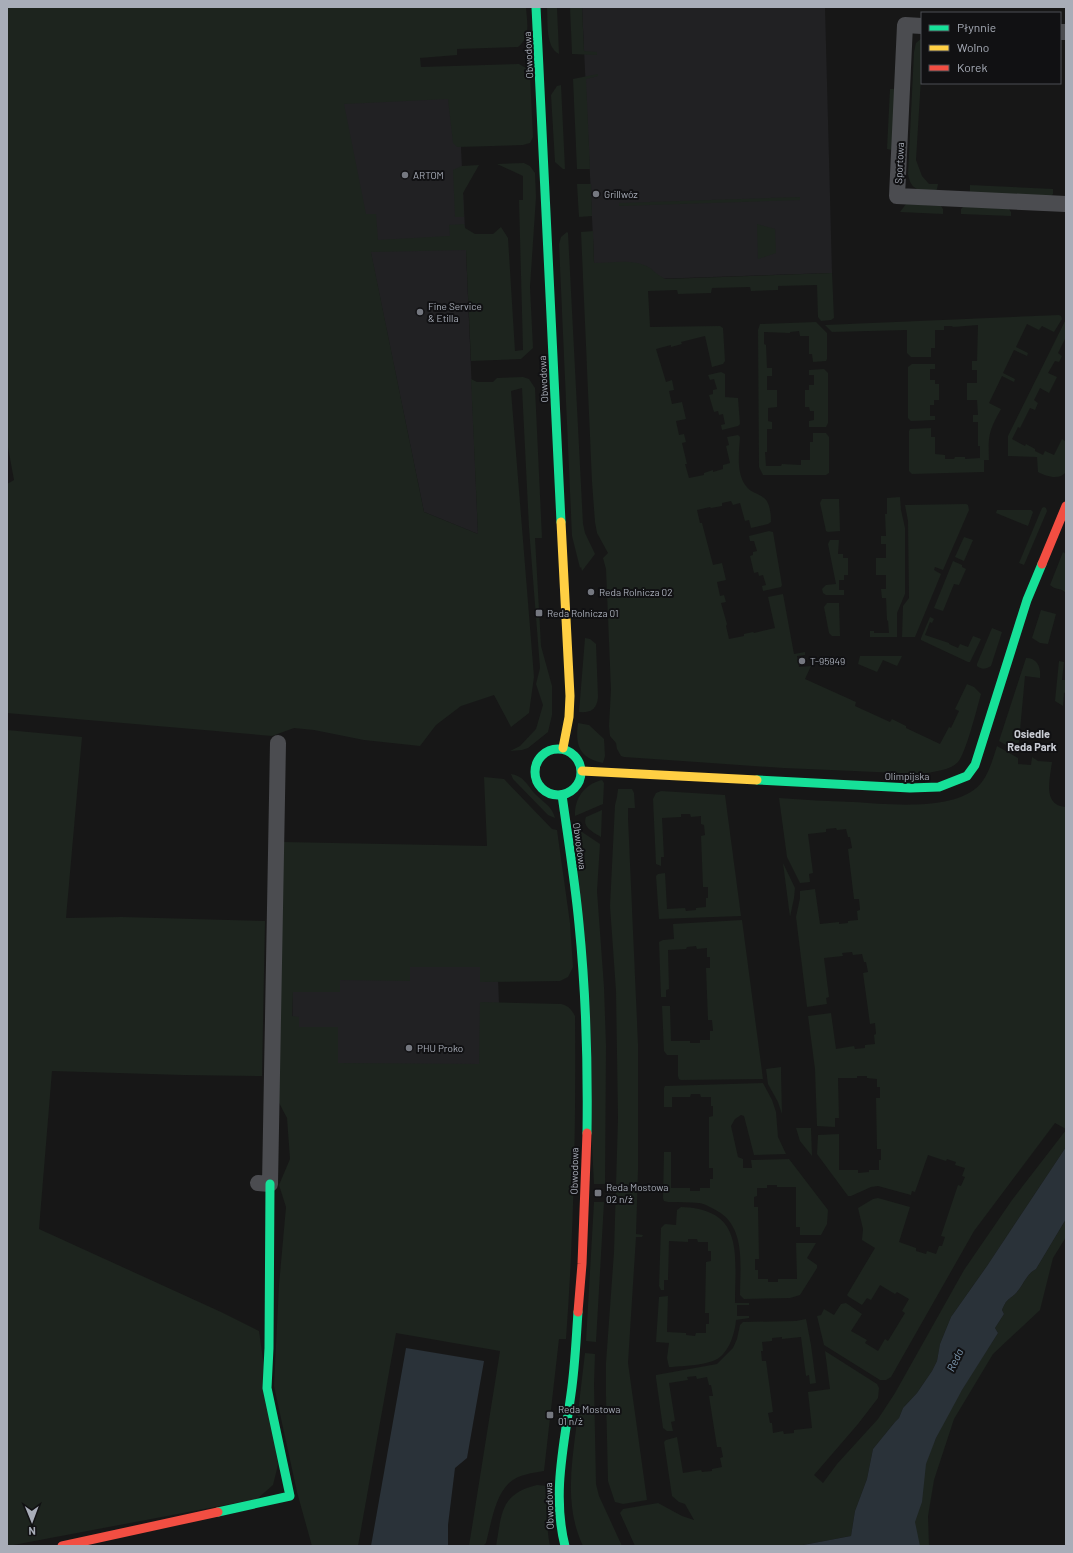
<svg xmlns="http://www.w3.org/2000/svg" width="1073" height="1553" font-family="Barlow,sans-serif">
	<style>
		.built { fill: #212123 }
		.green { fill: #1d241e }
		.water { fill: #2a3239 }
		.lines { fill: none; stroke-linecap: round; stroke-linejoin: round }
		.street { stroke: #4b4c50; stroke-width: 16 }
		.fast { stroke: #16e098; stroke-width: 9 }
		.slow { stroke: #ffcf43; stroke-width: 9 }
		.jam { stroke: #f24e42; stroke-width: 9 }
		.poi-dot { fill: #757880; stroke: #111113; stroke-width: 1.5 }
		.labels { text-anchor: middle; stroke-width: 4; stroke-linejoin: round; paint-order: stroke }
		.street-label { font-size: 10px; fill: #a8adb8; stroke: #111113 }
		.poi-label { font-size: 10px; fill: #a8adb8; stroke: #111113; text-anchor: start }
		.neighbourhood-label { font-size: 11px; font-weight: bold; fill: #c9ccd4; stroke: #111113 }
		.water-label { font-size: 11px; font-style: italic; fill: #7f9bb3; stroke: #111113 }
	</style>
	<rect width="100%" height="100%" fill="#171717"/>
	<g class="built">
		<path d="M582,7H825L832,273L595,281Z"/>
		<path d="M458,86L466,250L478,534L424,512L338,93Z"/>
		<path d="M293,920L496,925L502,1082L292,1077Z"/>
	</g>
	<g class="green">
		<path d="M7,7H526C527,22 531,37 518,47L457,49V55L420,58L421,67L519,64L526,68L530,74L533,137L530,143L523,145L457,147L453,143L448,99L344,104L366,214H376L378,240L450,236L449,225L464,224L465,228L475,234H493L501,227L508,238L515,351L523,350L519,200H523V176L497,164L524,163L530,166L535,173L536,197L530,287L533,348L521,359L471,361L466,250L371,252L424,512L478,534L471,379L477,382H493L497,378L523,377L529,379L535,388L542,538H535L541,646L552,686V715L548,732L528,748L522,750L510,751L520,746L536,729L543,705L536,684L540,668L529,528L522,388L511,391L534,677L529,713L511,727L494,695L461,706L436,725L420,746L364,740L314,730L294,728L272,736L7,713V484L14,480L7,442Z"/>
		<path d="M547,7H557L559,54C545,47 548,21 547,7Z"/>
		<path d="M570,7H582L584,51L597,52V55L572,54Z"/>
		<path d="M922,38V62L916,160L922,176L929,184H938L937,189L936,191C920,190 911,192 908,174L914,52L916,43Z"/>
		<path d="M598,74V76L586,79L590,169H577L573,79Z"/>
		<path d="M561,85L565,169H563L555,162L551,95L557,86Z"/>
		<path d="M890,89H898L892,150L887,149Z"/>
		<path d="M479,165L463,193L464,217H455L453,170L462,166Z"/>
		<path d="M577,184H591L592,216L579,217Z"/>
		<path d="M970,185L1053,189V194L1051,196L970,193Z"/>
		<path d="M800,197V200L619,206V203Z"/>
		<path d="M906,204L941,206L943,209V214L900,212Z"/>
		<path d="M964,206L1009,209L1011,212V216L961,214V209Z"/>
		<path d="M757,224L775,229L776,253L758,259Z"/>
		<path d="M593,231L594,263C612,263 634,258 650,268C655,272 659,276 665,279L832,273L834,318L831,320L821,321L818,317L817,285L778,286V290L751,291L750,287L712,288L711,293L678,294L677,290L648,291L650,327L720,326L723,328L725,361L723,364L712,367L705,336L681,342L682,344L671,347V345L656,349L666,382L672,380L674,390L669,391L672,404L682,402L686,419L676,421L679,435L684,434L686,442L682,443L687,464H685L689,478L704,475V473L713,470V472L723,469V465L730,463L726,446L729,445L727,437L738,435L740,437C739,453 736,473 746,486C751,493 758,493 764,498C770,502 771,515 771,522L768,524L751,528L749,520L745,521L740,503L733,505L731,501L722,503V506L711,508L710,507L697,510L700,523H702L713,565L722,563L726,580L717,582L720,596L724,595L726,602L721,603L727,624L726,626L729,639L744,636V634L753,632L754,633L775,628L768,597L783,594L794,654L805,652V655L797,656L799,667L811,666L805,679L856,702L855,706L890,722L892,719L906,726V728L940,744L949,727L951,728L959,711L955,709L967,684L974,687L981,694C977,708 966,753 958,762C950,771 933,771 923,774L784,768L624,757L621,756L617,749L616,743L610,736L609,726L611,690L606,569L603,558L608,553L597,533L595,522L592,482L581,232Z"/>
		<path d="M567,232L568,233L583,524L585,533L595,554L582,571L581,567L580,568L572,536L559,244L561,237Z"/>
		<path d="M1059,315L1061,316L1062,319L1054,332L1042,326L1039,330L1027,324L1016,347L1028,353L1027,356L1014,350L1003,373L1015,379L1014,382L1002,376L989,403L1001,409C989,431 988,435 989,460H984V472L912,474L909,471V431L910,429L931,428V437H935V454L945,455V459H954L955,457H965V459L980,458V446H978V422H973V415H978L977,400H967V383H977V370H972V361H977L978,325L953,327L952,326H944V330H935V348H931V357H911L907,353V330L832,332L825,325Z"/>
		<path d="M1066,319V337L1058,353L1062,356L1059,362L1055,361L1048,373L1057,377L1049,393L1040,388L1034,400L1038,403L1035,410L1030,408L1020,428L1018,427L1012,439L1025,446L1026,444L1035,449V451L1043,455L1045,451L1054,455L1062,439L1065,441L1066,439V472C1059,481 1046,476 1038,472L1037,457L1008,456V436Z"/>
		<path d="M816,322L827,333V359L826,361L813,362L812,354H809V336H800L799,331L790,332V333L764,332V344L766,345L767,368H772V376H767V390H777V407L768,408V421L772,422V429H767V452H765L766,466H781L782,464L801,465V460H810V442H813V433H826L829,437V473L826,475H763L759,467L758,330L760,324Z"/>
		<path d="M912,364H935V369H930V380H935V384H939V400H934V405H930V416H935V420L911,421L908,418V367Z"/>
		<path d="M824,369L828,373V423L826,427H809V421L814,420V411H810L809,407H805V390H809V385H814V375H809V370Z"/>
		<path d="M721,372L725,374V397L738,398L740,424L738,426L722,430L721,425L725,424L723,414L719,415L718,411L714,412L709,395L713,394V390L717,389L714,379L710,380L708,375Z"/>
		<path d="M900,497L901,510L905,528V594L897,613V637H870V631H874V633H889L888,621L887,620L886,598H882L881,589H886V575H876V558H886V544H881V536H886L885,514H887V498Z"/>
		<path d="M822,499H839L840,531L828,532L826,531L820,503Z"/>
		<path d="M966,504L968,505L969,510L943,570L935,567L934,570L941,574L915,637H902L903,606L909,598L908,521L905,505Z"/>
		<path d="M1044,507L1046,508L1047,511L1024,565L1019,563L1042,508Z"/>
		<path d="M997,510H1031L1033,512L1028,526L996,513Z"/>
		<path d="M769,531L773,532L782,585L781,587L763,591L762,586L766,585L763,575L759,576L758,572L754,573L750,556L753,555V552L757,551L754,541H750L749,536Z"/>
		<path d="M964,537L973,540L964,561L955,557Z"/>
		<path d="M830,540H839L838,554H843V558H848V575H844V580H839V590H844V595H826L823,593L822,589L826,585L836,584L828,544Z"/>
		<path d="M1063,552L1066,554V593C1062,588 1055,590 1050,585Z"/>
		<path d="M953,561L962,565V567L966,569L959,585L954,584L943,611L934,608Z"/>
		<path d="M827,603H839L840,636H832L829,633L824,607Z"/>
		<path d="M1041,610L1056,614L1048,644L1040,643L1032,638Z"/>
		<path d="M930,617L934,619L932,623L930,622L925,635L949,643V644L958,648L960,644L968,647L973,636L981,639L970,662H968L921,640V638Z"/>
		<path d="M992,628L1002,632L991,666C986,669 982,670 977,666V664Z"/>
		<path d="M585,638L590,639L596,644L598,697C597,709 591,713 579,712Z"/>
		<path d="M860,656H902L897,666L883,660L877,672L858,664Z"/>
		<path d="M1026,658C1038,658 1041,668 1040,678L1025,676L1018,752L999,741Z"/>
		<path d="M1059,661L1064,662L1062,680H1066V692L1064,693L1063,706L1055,701Z"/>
		<path d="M578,723L589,725L604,739L605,756L603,763C579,758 575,745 578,723Z"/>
		<path d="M7,730L82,737L66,918L122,917L265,921L262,1076L183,1075L52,1071L39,1229L221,1312L259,1331L278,1465L273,1485L257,1499L8,1546Z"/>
		<path d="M997,746L1018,758V764L1031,765L1032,757L1038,761L1052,762C1050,779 1042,805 1066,807V1129L1055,1123L974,1231L891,1377L886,1380H880L824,1345L817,1316L821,1315L824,1309L834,1315L841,1304L846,1303L862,1314L851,1331L867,1340L865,1343L878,1351L885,1339L888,1341L905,1313L902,1311L909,1299L897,1292L895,1294L880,1285L871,1300L867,1298L862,1305L849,1297L847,1295L875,1248L862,1240L863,1229L858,1208L873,1199L878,1198L910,1207L899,1242L916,1248V1251L926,1254L927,1251L936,1254L939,1246H942L945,1237L941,1236L958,1185L961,1186L965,1177L962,1176L965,1168L955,1165L956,1162L947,1159L946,1161L928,1155L915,1192L912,1191L911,1195L878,1186L871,1187L851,1196H848L817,1154L818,1135L839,1134V1170H858V1173L869,1172V1170H879V1160H881V1149H877L876,1098H880V1087H877V1079L867,1078V1076H857V1078H838L839,1118H835V1127L817,1126L815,1069L808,1016L831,1013L836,1049L854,1046L855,1049L865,1048V1045L875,1044L874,1035L876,1034L875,1023L870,1024L863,973L868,972L866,962H864L862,954L853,955L852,952L842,953L843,956L824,958L829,997L826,998L827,1004L807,1007L796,917L800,898V891L815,889L820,924L839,922V924L848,923V921L858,920L857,911L860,910L859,899H854L848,849L852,848L850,837H848L846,829L837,830L836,828L826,829V832L808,834L813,873L809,874L810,882L800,883L787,857L779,798C804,800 828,801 853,802C887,804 947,811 975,789C988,779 992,761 997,746Z"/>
		<path d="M511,774C524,776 527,785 535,794C544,803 552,806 555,818L548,815L513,779Z"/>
		<path d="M484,777L504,779L552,829L557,830L570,923L573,967L568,977L560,981L480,982V967H410V981L340,980V992H293L292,1016L299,1017V1027H338V1063L479,1064L480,1002L561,1004C569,1006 571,1009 575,1016C576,1124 574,1231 566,1339H559L544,1471C533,1473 519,1474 509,1483C495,1496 491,1524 486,1543L483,1546H469L500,1351L396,1333L358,1546H312L297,1492L274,1386L279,1285L286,1207L279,1185L290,1159L287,1118L277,1099L283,842L487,846Z"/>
		<path d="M602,780L604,783L603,804L575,816C574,798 585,784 602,780Z"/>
		<path d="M618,789H632L634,793L635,808H628V818L638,1044V1170L636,1234L643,1235L642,1237H636L628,1363L647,1500L623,1504L615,1502L608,1481L606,1396V1363L614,1252L618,1118L616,991L610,906L615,805L617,797Z"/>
		<path d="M661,791L725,795L741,916L659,919L656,876L658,874L665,873L667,909L685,908L686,911L696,910V908L706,907V898H708V887H703L701,836L705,835L704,825L701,824V816L691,817L690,814H681V817L662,818L664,857H661V866L656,864L653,799L656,793Z"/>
		<path d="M602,810L601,837C593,832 582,827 586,817Z"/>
		<path d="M576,828L600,844L597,891L604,987L606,1046L605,1184H594Z"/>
		<path d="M783,863L795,888L794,898L790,917Z"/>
		<path d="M742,920L763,1079L681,1080L679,1079L678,1076V1055H667L664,1051L662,1006H670L671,1041H690V1043H700V1040H710V1031H713L712,1020H708L706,968H710V957H707V948L697,949L696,946L687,947L686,949L668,950L669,989L666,990V997H661L659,942L663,940L674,939L673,924Z"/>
		<path d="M781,1067V1072L782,1114L778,1102L768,1084L766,1069Z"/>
		<path d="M763,1083L772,1100L776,1112L778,1137L786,1154L754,1155L744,1116L741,1115L735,1119L731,1126L738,1157L743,1159V1168H752L751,1160L789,1159L828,1210L827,1224L821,1235H800V1227H796V1187H777V1185H767V1188H757V1196L754,1197V1207H758L759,1259H755V1270H758V1279H768V1282H778V1279H797L796,1243H816L807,1258L817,1265V1268L800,1295L790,1298L744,1299L740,1295C740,1267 746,1229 719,1212C712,1208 706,1204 699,1203C689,1202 678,1202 668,1202L664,1201L663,1198L664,1152H671V1188H690V1191H700V1188H710V1179H713V1168H709V1117L713,1116V1106H711V1097H701L700,1094H691L690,1097H672V1107H664V1088L665,1086Z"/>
		<path d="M796,1128H811L812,1156L800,1141Z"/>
		<path d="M1066,1130V1147L987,1266L951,1317L940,1344L937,1361L932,1371L917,1393L903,1408L899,1418L895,1422L873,1449L867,1479L855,1511L851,1536L798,1546H635L620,1513L623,1509L658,1503L682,1516L694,1520L685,1504L679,1502L672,1496L664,1442L666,1440L677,1437L683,1473L701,1470L702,1472L712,1471V1469L722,1467L720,1458L723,1457L721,1447H717L709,1396H713L711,1385H709L707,1377L697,1379L696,1376L687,1377L688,1380L669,1383L675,1421L671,1422L673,1431H667L663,1428L656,1378V1375L717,1364L733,1348L737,1339L740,1325L743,1322L796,1321L806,1319L811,1345L816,1383L810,1384L809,1375L806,1376L801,1337L782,1339V1337L772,1338V1341L762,1342L763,1351H761L762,1361H766L773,1412L768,1413L770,1423H772L773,1433L783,1431L784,1434L794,1433V1430L812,1428L808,1392L830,1389L825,1351L877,1384L879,1388L878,1398L858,1424L814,1475L823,1483L837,1464L878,1419L895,1393L964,1270L1012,1200Z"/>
		<path d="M594,1202H604L596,1342L586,1341Z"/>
		<path d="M681,1207C745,1209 735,1255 735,1303H749V1305H737V1316H749V1318L736,1320C735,1334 728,1356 713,1361C703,1365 683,1366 672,1367H669L667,1358L669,1343L656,1342L659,1297L668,1296L667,1332L686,1333V1335L695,1336L696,1333H706V1324H709V1313H705L706,1262L711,1261V1251H708V1242H698L697,1239H688V1242L669,1241L668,1280H664V1290H661L659,1286L661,1228L665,1224L676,1225L677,1210Z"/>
		<path d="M1066,1219V1237L1053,1258L1040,1310L993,1354L954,1419L934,1480L928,1516L929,1546H903C913,1510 920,1472 936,1438C953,1401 976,1367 998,1333L995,1328L1004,1314L1002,1310C1007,1298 1008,1301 1016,1293C1023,1286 1026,1274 1036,1269Z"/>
		<path d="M585,1353L595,1354L594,1384L596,1484L599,1496L622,1546H583C565,1508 571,1469 576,1429C579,1404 582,1378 585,1353Z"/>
		<path d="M537,1485L548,1486C547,1507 546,1526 550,1546H496C502,1513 500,1494 537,1485Z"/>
	</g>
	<g class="water">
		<path d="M1066,1147V1219L1036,1269C1026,1274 1023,1286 1016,1293C1008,1301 1007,1298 1002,1310L1004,1314L995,1328L998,1333L962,1390L936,1438L926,1464L922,1502L915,1522L920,1546H798L851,1536L855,1511L867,1479L873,1449L895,1422L899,1418L903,1408L917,1393L932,1371L937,1361L940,1344L951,1317L987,1266Z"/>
		<path d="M406,1348L484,1361L467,1458L455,1468L448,1525V1546H371Z"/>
	</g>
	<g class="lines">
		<g class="street">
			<path d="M922,26L905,25L897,196L1066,204"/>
			<path d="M1060,32H1066"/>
			<path d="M258,1183L270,1184L278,743"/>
		</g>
		<g class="fast">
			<path d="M536,7L561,522"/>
			<circle cx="558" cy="772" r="23"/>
			<path d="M757,780L910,788L939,787L967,776L975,765L1027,600L1042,564"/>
			<path d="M562,795C568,838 575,881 579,924C586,994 588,1063 587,1133"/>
			<path d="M218,1512L290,1496L267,1388L269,1348L270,1184"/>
			<path d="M565,1546C552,1495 564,1445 571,1394C575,1367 576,1340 578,1312"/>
		</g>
		<g class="slow">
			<path d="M561,522L570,696L569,717L563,748"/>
			<path d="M582,771L757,780"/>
		</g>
		<g class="jam">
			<path d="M1042,564L1066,506"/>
			<path d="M578,1312L582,1264L587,1133"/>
			<path d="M62,1546L218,1512"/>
		</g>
	</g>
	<g class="poi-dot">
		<circle cx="405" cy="175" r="4"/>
		<circle cx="596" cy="194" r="4"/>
		<circle cx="420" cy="312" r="4"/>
		<circle cx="591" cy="592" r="4"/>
		<rect x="535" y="609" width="8" height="8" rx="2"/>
		<circle cx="802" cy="661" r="4"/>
		<circle cx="409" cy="1048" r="4"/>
		<rect x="594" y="1189" width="8" height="8" rx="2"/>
		<rect x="546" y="1411" width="8" height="8" rx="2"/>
	</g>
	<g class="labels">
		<g class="street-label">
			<text transform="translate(528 55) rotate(-93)" y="4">Obwodowa</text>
			<text transform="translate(899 163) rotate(-87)" y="4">Sportowa</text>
			<text transform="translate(543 379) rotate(-93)" y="4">Obwodowa</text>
			<text x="907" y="780">Olimpijska</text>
			<text transform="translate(580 846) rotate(82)" y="4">Obwodowa</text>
			<text transform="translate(574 1171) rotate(-89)" y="4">Obwodowa</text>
			<text transform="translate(549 1506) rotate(-92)" y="4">Obwodowa</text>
		</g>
		<g class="poi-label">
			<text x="413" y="179">ARTOM</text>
			<text x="604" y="198">Grillwóz</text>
			<text x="428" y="310">Fine Service<tspan x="428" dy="12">&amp; Etilla</tspan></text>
			<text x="599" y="596">Reda Rolnicza 02</text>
			<text x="547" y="617">Reda Rolnicza 01</text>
			<text x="810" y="665">T-95949</text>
			<text x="417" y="1052">PHU Proko</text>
			<text x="606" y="1191">Reda Mostowa<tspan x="606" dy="12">02 n/ż</tspan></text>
			<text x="558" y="1413">Reda Mostowa<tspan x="558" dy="12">01 n/ż</tspan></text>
		</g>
		<g class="neighbourhood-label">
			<text x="1032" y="738">Osiedle<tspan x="1032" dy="13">Reda Park</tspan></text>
		</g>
		<g class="water-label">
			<text transform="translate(955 1360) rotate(-65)" y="4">Reda</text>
		</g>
	</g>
	<rect width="1073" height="1553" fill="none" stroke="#a8adb8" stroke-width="16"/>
	<rect x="921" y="12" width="140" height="72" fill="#111113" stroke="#4d4f55"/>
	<rect x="929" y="25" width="20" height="6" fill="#16e098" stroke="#4d4f55"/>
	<text x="957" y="32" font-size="12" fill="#a8adb8">Płynnie</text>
	<rect x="929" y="45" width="20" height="6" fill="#ffcf43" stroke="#4d4f55"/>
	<text x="957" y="52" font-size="12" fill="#a8adb8">Wolno</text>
	<rect x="929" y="65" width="20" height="6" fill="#f24e42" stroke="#4d4f55"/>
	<text x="957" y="72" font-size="12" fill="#a8adb8">Korek</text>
	<g transform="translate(32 1521) rotate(179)" stroke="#111113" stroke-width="3" paint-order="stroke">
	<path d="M0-3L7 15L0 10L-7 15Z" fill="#a8adb8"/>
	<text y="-6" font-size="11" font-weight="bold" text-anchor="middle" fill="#a8adb8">N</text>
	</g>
</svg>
